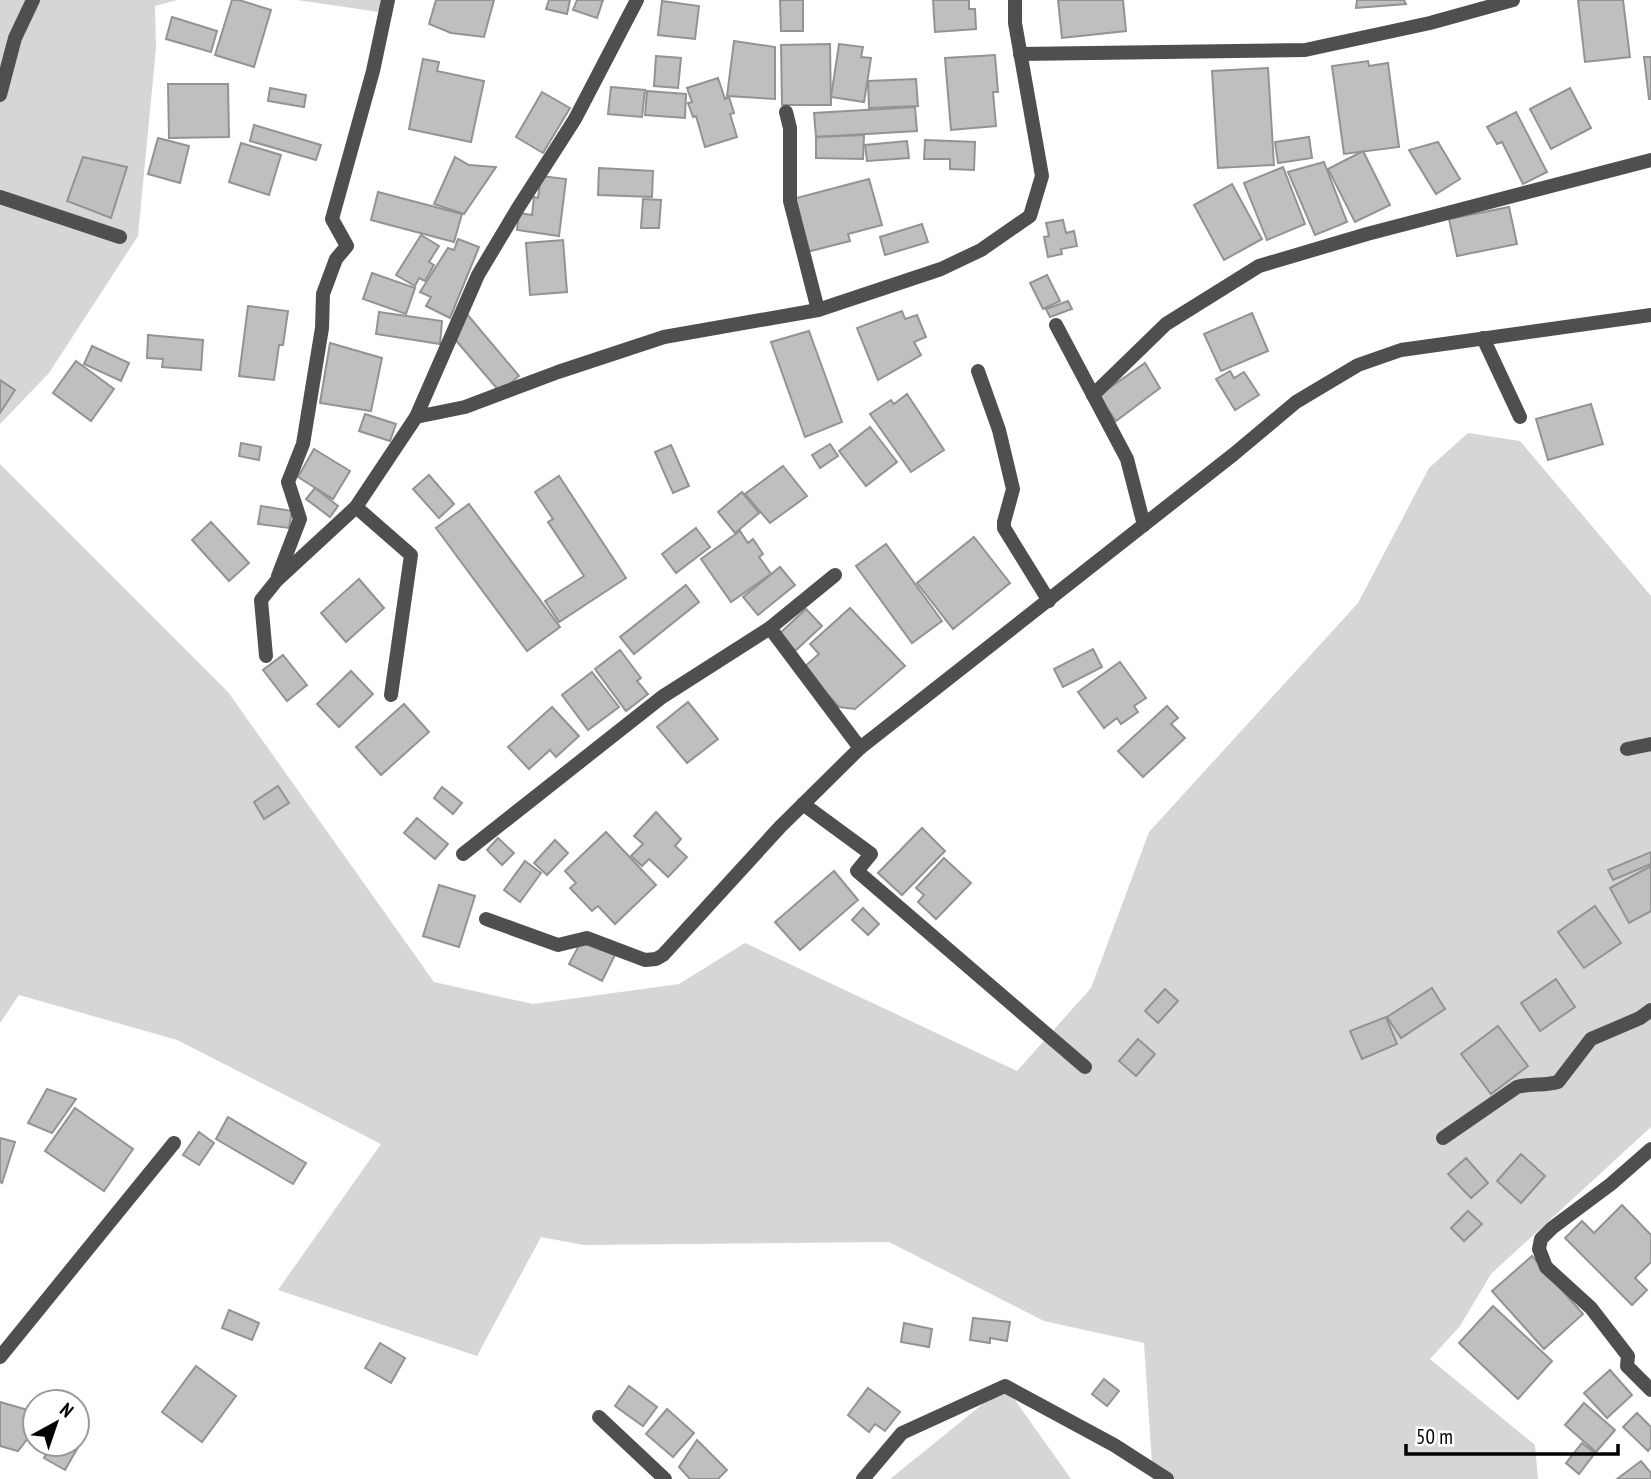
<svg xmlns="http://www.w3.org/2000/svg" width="1651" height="1479" font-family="'PT Sans Narrow',sans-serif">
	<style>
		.green { fill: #d6d6d6 }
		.building { fill: #bfbfbf; stroke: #939393; stroke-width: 2 }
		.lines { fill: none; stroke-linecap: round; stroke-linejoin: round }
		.minor { stroke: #4f4f4f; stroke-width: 14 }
	</style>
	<rect width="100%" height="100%" fill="#fff"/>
	<g class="green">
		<path d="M0,0H177L155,6L156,48L138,236L49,373L0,424Z"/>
		<path d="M297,0H389L386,13Z"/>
		<path d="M1468,433L1520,441L1651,596V1127L1491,1274L1460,1326L1430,1359L1535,1445L1538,1479H1153L1144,1343L1044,1321L889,1242L584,1245L541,1237L477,1356L278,1290L381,1144L177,1040L19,995L0,1023V464L228,692L434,982L533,1004L679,984L745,943L1017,1071L1091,988L1149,832L1358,603L1429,468Z"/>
		<path d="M1005,1386L1071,1479H890Z"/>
	</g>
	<g class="building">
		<path d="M232,0H239L271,10L254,67L215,55Z"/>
		<path d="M436,0H494L484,37L451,33L429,24Z"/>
		<path d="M549,0H570L567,14L546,9Z"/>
		<path d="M577,0H603L597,18L573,10Z"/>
		<path d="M780,0H803V31H781Z"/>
		<path d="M933,0H969V9H975L976,29L935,32Z"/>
		<path d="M1058,0H1123L1126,31L1062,38Z"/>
		<path d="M1357,0H1404L1406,4L1356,8Z"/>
		<path d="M1578,0H1623L1630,57L1585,62Z"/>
		<path d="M662,1L699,6L695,39L658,35Z"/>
		<path d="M172,17L217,31L211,52L166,39Z"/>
		<path d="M734,41L775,47V99L727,96Z"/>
		<path d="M830,44L831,105H782L781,45Z"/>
		<path d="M839,44L863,47L861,57L871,58L864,102L831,97Z"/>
		<path d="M995,55L998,92H993L996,126L951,130L945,58Z"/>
		<path d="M656,56L681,58L678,88L654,86Z"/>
		<path d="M1644,57H1651V99H1649Z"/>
		<path d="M423,59L439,62L437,71L484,81L471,142L409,129Z"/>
		<path d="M1368,61L1369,66L1388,63L1399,147L1344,154L1332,66Z"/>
		<path d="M1268,68L1274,165L1218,168L1212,71Z"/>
		<path d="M718,78L725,99L729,97L734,113L730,114L737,137L705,147L696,116L693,117L688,103L692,102L687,88Z"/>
		<path d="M916,79L918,106L869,108L868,81Z"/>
		<path d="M168,84H228L229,137L169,138Z"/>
		<path d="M611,87L645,90L642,117L608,114Z"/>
		<path d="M270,88L306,95L304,107L268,101Z"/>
		<path d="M1570,88L1591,128L1551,149L1530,109Z"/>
		<path d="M647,91L686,94L685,118L645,115Z"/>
		<path d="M542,92L570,108L543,153L516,137Z"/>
		<path d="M915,107L917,131L816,137L814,113Z"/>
		<path d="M1516,112L1547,172L1523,184L1502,142L1497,144L1487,127Z"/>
		<path d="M254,125L321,145L316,160L250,141Z"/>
		<path d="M864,135L863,159L816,158V137Z"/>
		<path d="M1309,137L1312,158L1278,163L1275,142Z"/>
		<path d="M158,138L189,146L180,183L148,174Z"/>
		<path d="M925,140L975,142L974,170L950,169V159H924Z"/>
		<path d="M907,141L909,158L867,161L865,145Z"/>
		<path d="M1438,142L1460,179L1436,194L1409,150Z"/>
		<path d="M241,143L281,155L269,195L229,182Z"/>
		<path d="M1363,151L1390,205L1355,222L1328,169Z"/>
		<path d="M83,157L127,167L111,218L67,201Z"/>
		<path d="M455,157L469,165L496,167L464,214L434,204Z"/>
		<path d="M1324,162L1347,222L1315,235L1288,172Z"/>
		<path d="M1283,167L1305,224L1267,240L1244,183Z"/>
		<path d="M599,168L653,171L652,197L598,195Z"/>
		<path d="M541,176L566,179L559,236L517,230L519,213L532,215L534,197L538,198Z"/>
		<path d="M869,179L882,225L848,234L850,241L807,252L793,199Z"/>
		<path d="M1232,184L1262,239L1224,260L1194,205Z"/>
		<path d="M378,192L462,214L454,242L371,220Z"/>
		<path d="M643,199L661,200L659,228H641Z"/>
		<path d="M1509,207L1517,244L1457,256L1449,219Z"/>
		<path d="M1063,220L1066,233L1074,231L1077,246L1061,249L1062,254L1048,257L1044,237L1049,236L1046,223Z"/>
		<path d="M922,224L928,242L885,255L880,237Z"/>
		<path d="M421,235L439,246L429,262L434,265L425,281L419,278L415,286L396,275Z"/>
		<path d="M458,239L479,247L450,318L426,306L431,297L420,292L448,248L454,250Z"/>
		<path d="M563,240L567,292L530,295L526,243Z"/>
		<path d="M372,273L415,288L406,314L363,299Z"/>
		<path d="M1047,275L1060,301L1043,309L1030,283Z"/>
		<path d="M1068,301L1072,309L1050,317L1046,309Z"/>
		<path d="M248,306L288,311L283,345H279L274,380L239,376Z"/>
		<path d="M902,311L905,319L917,315L926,337L914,342L921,355L878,380L857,328Z"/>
		<path d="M379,312L442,321L440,344L376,334Z"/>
		<path d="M466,313L519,376L500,392L453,337Z"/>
		<path d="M1252,313L1268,351L1221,371L1204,334Z"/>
		<path d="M809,331L842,422L805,437L771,342Z"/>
		<path d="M148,335L203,340L201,370L162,367L163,359L147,358Z"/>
		<path d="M330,343L382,358L371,411L320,403Z"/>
		<path d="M92,346L129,363L121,381L84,364Z"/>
		<path d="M76,361L114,389L91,421L53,393Z"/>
		<path d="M1145,363L1160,388L1116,421L1098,396Z"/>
		<path d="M1230,371L1234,378L1244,372L1259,395L1235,410L1216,379Z"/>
		<path d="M0,380L15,390L0,413Z"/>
		<path d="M907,394L944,450L911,472L870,414L891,400L894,404Z"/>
		<path d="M1591,404L1603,444L1548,460L1536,419Z"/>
		<path d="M365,414L396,424L390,441L359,431Z"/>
		<path d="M870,427L897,462L866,486L839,451Z"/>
		<path d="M241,443L261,447L259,460L239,456Z"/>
		<path d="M830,444L838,456L820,468L812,455Z"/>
		<path d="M671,445L689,486L673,493L655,452Z"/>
		<path d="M314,449L350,471L333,499L298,477Z"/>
		<path d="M783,466L807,496L770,523L745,494Z"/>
		<path d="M429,475L454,504L439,518L413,489Z"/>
		<path d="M559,476L626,578L559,622L545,601L584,576L548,522L553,519L535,492Z"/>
		<path d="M315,488L338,506L330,517L306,499Z"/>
		<path d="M742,492L759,513L735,533L718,512Z"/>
		<path d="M469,504L560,627L527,651L436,528Z"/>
		<path d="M261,506L292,511L289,528L258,524Z"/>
		<path d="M211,522L249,563L229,581L192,540Z"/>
		<path d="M696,528L710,547L676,573L662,554Z"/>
		<path d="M740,531L748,543L753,539L763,554L759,557L771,574L731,602L701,559Z"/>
		<path d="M974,537L1010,583L953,629L917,583Z"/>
		<path d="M886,544L942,621L912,643L856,566Z"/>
		<path d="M780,567L795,585L758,615L743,597Z"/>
		<path d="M359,579L384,608L346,642L321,613Z"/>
		<path d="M686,585L699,602L634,654L620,637Z"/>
		<path d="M850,608L905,666L855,709L839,707L803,668L819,654L810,644Z"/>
		<path d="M806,609L822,626L795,651L779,634Z"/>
		<path d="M1093,649L1102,667L1063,687L1054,669Z"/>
		<path d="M620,650L641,678L637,681L648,694L626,711L595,669Z"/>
		<path d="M283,655L307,685L287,701L263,670Z"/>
		<path d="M1120,662L1146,698L1134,706L1138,712L1121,724L1117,718L1104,728L1078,692Z"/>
		<path d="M351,671L373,694L339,727L317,704Z"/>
		<path d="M592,672L619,707L588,730L562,695Z"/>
		<path d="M688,702L718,739L687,763L657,727Z"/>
		<path d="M404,704L429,732L381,775L356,747Z"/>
		<path d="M1167,706L1178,718L1171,724L1185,738L1143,777L1118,751Z"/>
		<path d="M552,707L579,736L556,757L550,750L529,769L508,747Z"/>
		<path d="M278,786L289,803L264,819L254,802Z"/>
		<path d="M442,787L462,803L453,814L434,798Z"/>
		<path d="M656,812L681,839L675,846L687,857L668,877L649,859L642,866L631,856L643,844L634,836Z"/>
		<path d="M417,818L448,844L435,859L404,833Z"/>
		<path d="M922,828L945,851L902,895L878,873Z"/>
		<path d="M606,832L656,885L615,924L598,906L592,911L570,888L576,883L565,871Z"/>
		<path d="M498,838L514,853L502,865L487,850Z"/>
		<path d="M555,840L568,853L547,875L534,863Z"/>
		<path d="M1651,852V864L1613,880L1608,870Z"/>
		<path d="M944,858L971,883L936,919L918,902L924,895L916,888Z"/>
		<path d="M525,861L541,873L520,902L504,890Z"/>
		<path d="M1651,866V911L1629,923L1610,888Z"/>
		<path d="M834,871L858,900L800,950L775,922Z"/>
		<path d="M439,885L475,896L459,947L423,936Z"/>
		<path d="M1595,906L1621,943L1584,968L1558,932Z"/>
		<path d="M863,908L879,924L868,935L852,920Z"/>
		<path d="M584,936L616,953L602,981L569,964Z"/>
		<path d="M1556,979L1575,1007L1540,1031L1521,1003Z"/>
		<path d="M1432,988L1445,1009L1401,1038L1387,1017Z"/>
		<path d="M1165,989L1178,1001L1158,1023L1145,1011Z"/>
		<path d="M1386,1017L1397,1044L1362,1059L1350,1031Z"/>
		<path d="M1498,1026L1528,1066L1491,1094L1461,1054Z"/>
		<path d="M1138,1039L1155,1054L1136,1076L1119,1061Z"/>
		<path d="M47,1089L76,1099L52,1133L28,1123Z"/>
		<path d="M75,1108L133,1149L104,1191L45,1151Z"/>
		<path d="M228,1117L306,1163L293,1184L216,1139Z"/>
		<path d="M199,1132L214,1143L199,1165L183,1155Z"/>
		<path d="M0,1138L15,1142L2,1183L0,1182Z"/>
		<path d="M1521,1154L1545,1176L1521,1203L1497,1181Z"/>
		<path d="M1466,1158L1488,1183L1471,1198L1448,1174Z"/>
		<path d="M1622,1205L1651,1235V1262L1635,1278L1647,1290L1632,1305L1565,1238L1582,1221L1594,1233Z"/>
		<path d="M1468,1211L1482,1224L1464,1241L1451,1228Z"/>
		<path d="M1532,1256L1583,1314L1544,1349L1492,1291Z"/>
		<path d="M1493,1306L1552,1361L1518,1399L1459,1343Z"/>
		<path d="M229,1310L259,1323L252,1340L222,1328Z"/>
		<path d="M973,1318L1010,1322L1007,1341L990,1338V1343L970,1340Z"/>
		<path d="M904,1323L932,1329L929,1347L901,1342Z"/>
		<path d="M380,1343L405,1358L391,1383L365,1368Z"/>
		<path d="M196,1366L236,1396L202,1442L162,1412Z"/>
		<path d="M1610,1370L1632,1395L1607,1418L1584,1393Z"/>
		<path d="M1104,1379L1119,1391L1107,1406L1092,1394Z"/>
		<path d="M629,1386L657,1407L643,1426L615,1406Z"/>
		<path d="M868,1388L900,1412L885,1431L875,1424L869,1432L848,1415Z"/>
		<path d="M0,1402L35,1412V1429L18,1451L0,1446Z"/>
		<path d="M1584,1403L1615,1430L1596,1452L1565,1425Z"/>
		<path d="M667,1409L694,1433L673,1457L646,1434Z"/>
		<path d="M1637,1413L1651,1427V1447L1648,1451L1623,1427Z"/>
		<path d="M77,1430L85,1435L65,1470L44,1458L52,1444H77Z"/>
		<path d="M697,1440L727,1470L718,1479H690L679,1467Z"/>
		<path d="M1582,1443L1595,1453L1579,1474L1566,1463Z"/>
		<path d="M1641,1461L1651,1473V1479H1617Z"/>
	</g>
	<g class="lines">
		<g class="minor">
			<path d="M1020,54L1305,50L1430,23L1513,0"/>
			<path d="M0,95L15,38L33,0"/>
			<path d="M786,112L790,128V201L818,310"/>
			<path d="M0,197L120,237"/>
			<path d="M1056,325L1127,459L1144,525"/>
			<path d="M1483,338L1520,417"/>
			<path d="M978,371L999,430L1013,489L1004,522V528L1049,601"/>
			<path d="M1093,395L1166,324L1259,266L1367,234L1651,160"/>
			<path d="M416,417L465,407L558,372L664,337L818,310L941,269L981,250L1030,216L1042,176L1015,23V0"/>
			<path d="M356,507L411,555L391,695"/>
			<path d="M278,576L300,519L288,482L303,444L322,328L323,294L336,259L347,246L332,219L373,71L388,0"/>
			<path d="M770,628L860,748"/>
			<path d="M266,656L261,600L277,580L356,507L416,417L478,275L518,208L575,119L637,0"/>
			<path d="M1627,749L1651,744"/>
			<path d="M803,804L871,854L857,871L1085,1067"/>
			<path d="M463,854L662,697L770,628L835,575"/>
			<path d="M486,919L558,945L587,938L645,960L656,959L663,955L780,827L860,748L1234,454L1296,402L1358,365L1401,350L1651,315"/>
			<path d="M1443,1138L1517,1087C1531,1083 1544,1086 1558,1082L1591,1039L1640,1018L1651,1010"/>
			<path d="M1651,1149L1611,1184L1552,1228L1541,1239L1539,1249L1546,1267L1591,1308L1628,1356L1627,1366L1651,1390"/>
			<path d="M0,1357L174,1143"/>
			<path d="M599,1417L665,1479"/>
			<path d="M863,1479L902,1433L1005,1386L1114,1445L1167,1479"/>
		</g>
	</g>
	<g transform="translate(56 1423) rotate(40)"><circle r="33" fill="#ffffff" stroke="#999999" stroke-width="2"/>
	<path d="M0-5L12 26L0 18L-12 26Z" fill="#000000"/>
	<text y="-10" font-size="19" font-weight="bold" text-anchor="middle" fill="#000000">N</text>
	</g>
	<path d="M1406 1444v10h212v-10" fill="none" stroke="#000000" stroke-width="3.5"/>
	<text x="1416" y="1444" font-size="21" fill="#000000" stroke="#ffffff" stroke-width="5" paint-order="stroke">50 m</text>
</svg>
